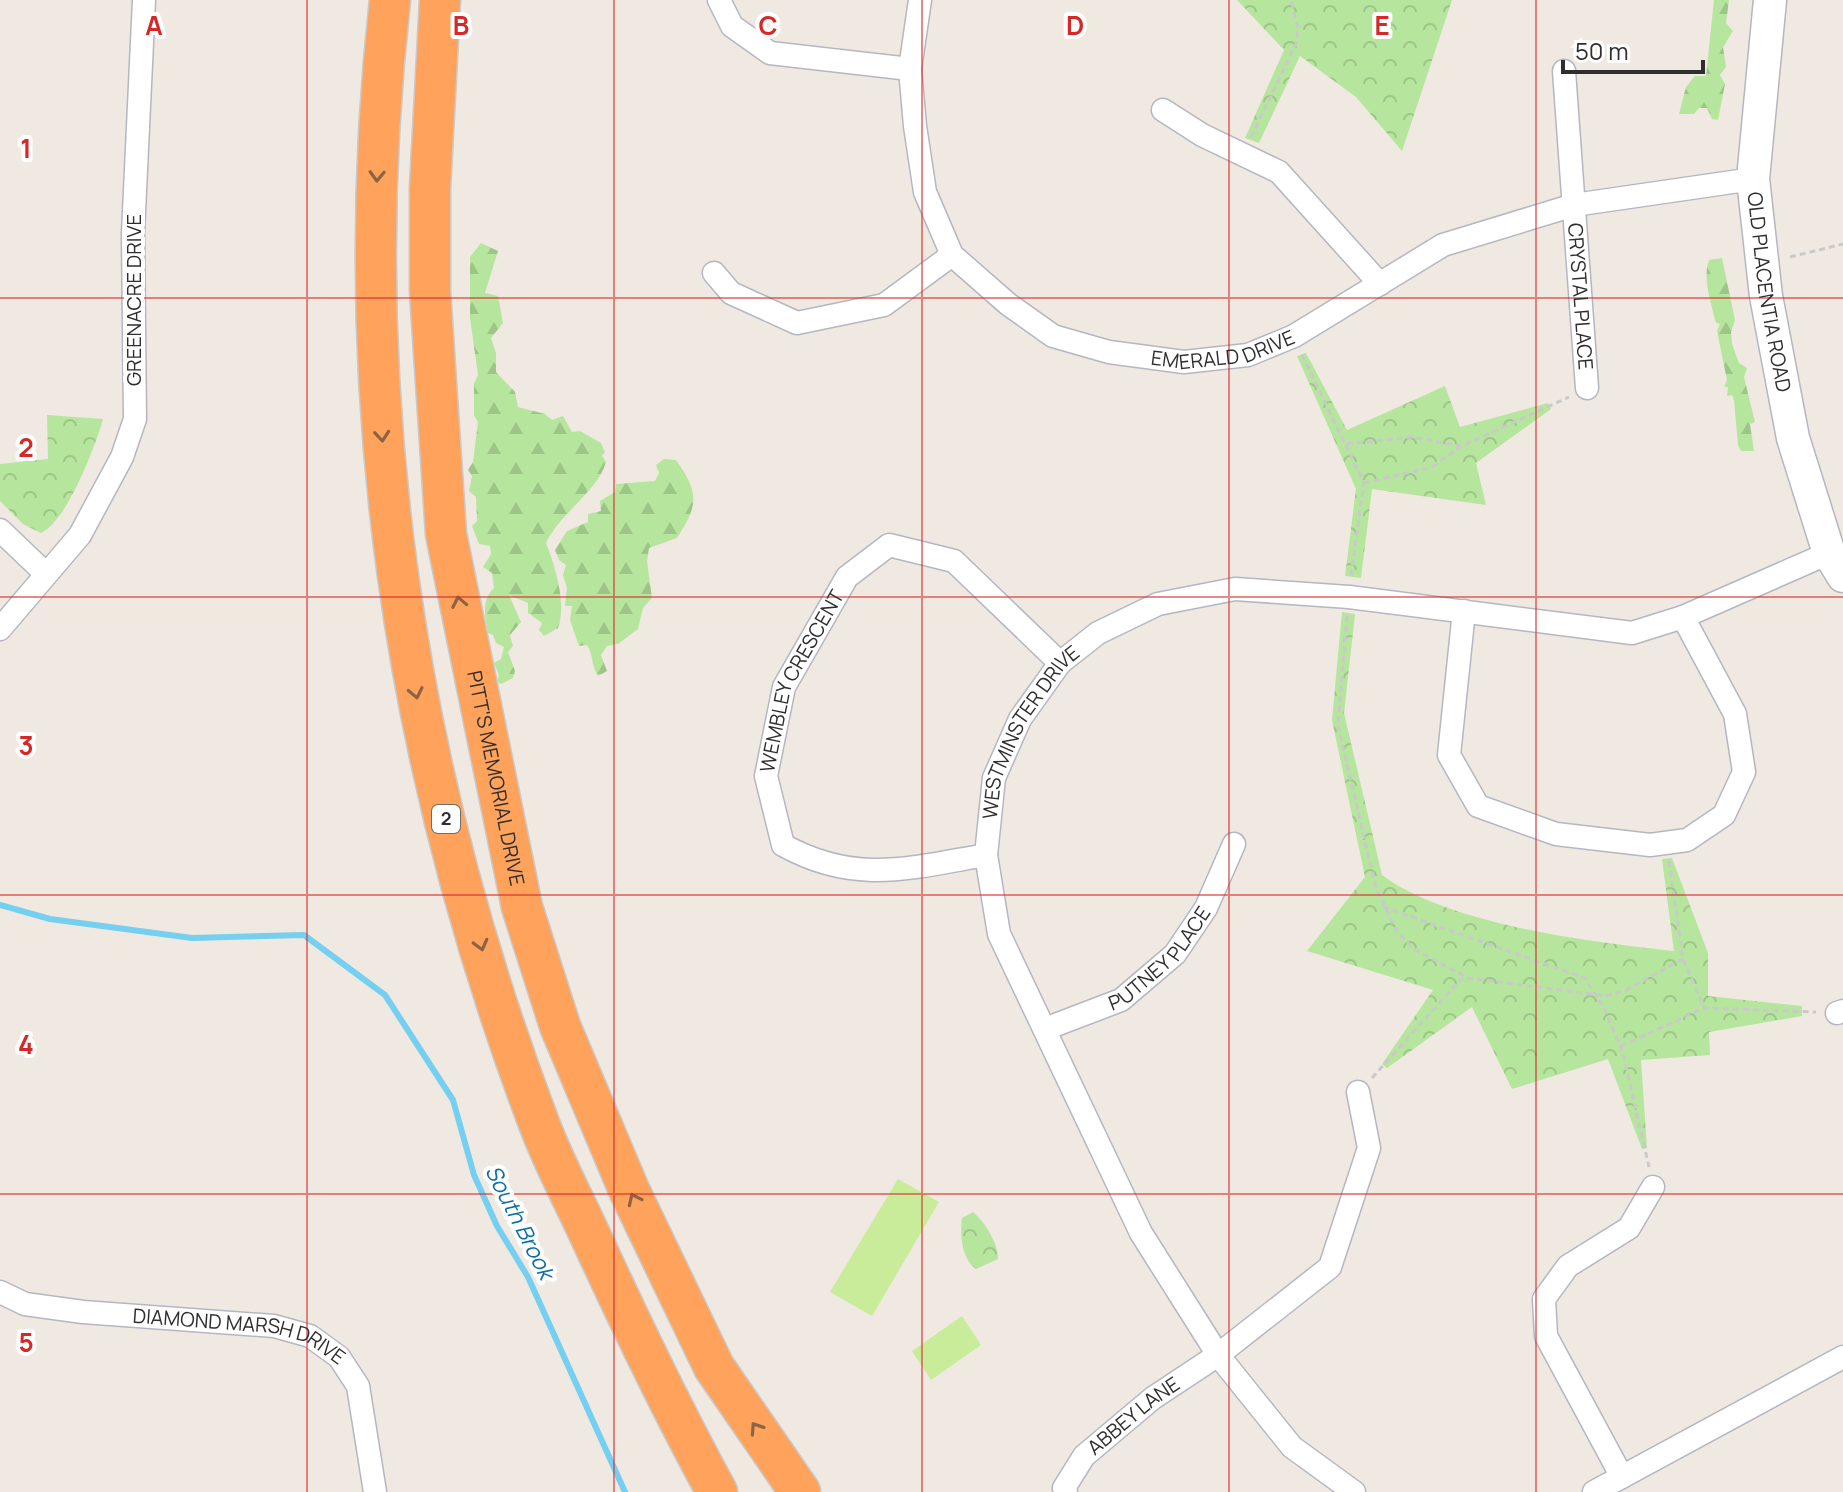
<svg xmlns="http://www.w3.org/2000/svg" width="1843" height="1492" font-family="Manrope,sans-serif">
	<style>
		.forest { fill: url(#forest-firs) }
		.park { fill: url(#park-crowns) }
		.pitch { fill: #c9ec9a }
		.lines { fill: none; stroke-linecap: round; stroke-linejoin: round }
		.stream { stroke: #75cff0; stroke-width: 6 }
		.street-casing { stroke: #b4b7c1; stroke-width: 25 }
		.secondary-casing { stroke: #b4b7c1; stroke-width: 35 }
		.highway-casing { stroke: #c9c9c9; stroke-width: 43 }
		.path { stroke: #c9c9c9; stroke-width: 3; stroke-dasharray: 6 4; stroke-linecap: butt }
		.street { stroke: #fff; stroke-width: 22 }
		.secondary { stroke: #fff; stroke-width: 32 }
		.highway { stroke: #ffa35c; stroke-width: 40 }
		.oneway { stroke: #8c6343 }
		.grid { fill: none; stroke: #d62828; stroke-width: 2; stroke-opacity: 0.55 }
		.labels { text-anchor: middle; stroke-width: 8; stroke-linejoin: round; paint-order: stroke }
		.shield { fill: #fff; stroke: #6d6d6d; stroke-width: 2 }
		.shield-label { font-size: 18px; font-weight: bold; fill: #2e2e2e }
		.street-label { font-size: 20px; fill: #2e2e2e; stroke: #fff }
		.water-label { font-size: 22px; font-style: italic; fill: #0d6fa3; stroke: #fff }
		.grid-label { font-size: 26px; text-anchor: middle; font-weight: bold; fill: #d62828; stroke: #fff; stroke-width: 8; stroke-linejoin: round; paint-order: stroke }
	</style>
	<defs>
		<pattern id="forest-firs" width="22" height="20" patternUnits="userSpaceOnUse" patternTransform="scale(2)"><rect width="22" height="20" fill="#b6e59e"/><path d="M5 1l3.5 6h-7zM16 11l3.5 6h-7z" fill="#9dc588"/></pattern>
		<pattern id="park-crowns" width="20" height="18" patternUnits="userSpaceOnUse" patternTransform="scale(2)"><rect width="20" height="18" fill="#b6e59e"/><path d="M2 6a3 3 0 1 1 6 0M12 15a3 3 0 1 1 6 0" fill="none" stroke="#9dc588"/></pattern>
	</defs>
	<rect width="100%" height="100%" fill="#efe9e1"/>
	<g class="forest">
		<path d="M1714,0H1729L1726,23L1733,31L1723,47L1726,67L1720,75L1725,84L1718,120L1712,119L1707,108H1699L1694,114H1679L1686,87L1695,76H1706Z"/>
		<path d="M481,243L498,251L485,293L498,296L503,323L491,338L496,353V372L515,392L518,407L545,414L552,420L563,416L572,432L580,431L601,443L605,452L602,456L606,462C598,491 560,513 546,543C555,566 567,604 558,628L544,636L539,630L542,623L528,613V603L509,595L521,622L510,635L513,646L508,652L515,671L513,678L501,684L497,682L499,675L494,663L501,659L504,647L496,643L493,635L488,633C485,615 481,601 494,588L492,573L483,567L491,554L490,546L479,544L472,526L477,521L476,497L469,491L472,476L468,470L473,462L478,422L474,415V384L478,375L470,318V257Z"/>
		<path d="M1722,258L1735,320L1731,332L1732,344L1739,363L1747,368L1744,377L1755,422L1750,424L1754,451H1741L1738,445L1734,400L1732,395L1727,396L1728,387H1724L1727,380L1717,331L1720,324L1716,323C1712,305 1702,279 1709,260Z"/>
		<path d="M664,459L676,460C699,493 699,504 677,538L649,548L647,561L652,598L643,608L638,629L618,644L607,646L601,655L607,671L598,676C591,666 594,656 587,645L579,646L570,620L572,606H565L567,588L563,575L566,565L559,560L555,550L567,531L588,522V514L601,511L600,501L615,492L616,484L655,481L659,473L656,465Z"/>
	</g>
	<g class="park">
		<path d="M1237,0H1452L1402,151L1356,97L1300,56L1259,143L1245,138L1284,50Z"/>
		<path d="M1306,353L1347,430L1445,386L1460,427L1548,403L1551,409L1476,463L1486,505L1372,489L1361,578L1345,576L1356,489L1297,356Z"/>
		<path d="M47,415L103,419C95,447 67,521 41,533L23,524L0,501V464L48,459Z"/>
		<path d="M1342,612L1355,614L1344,713L1382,875C1449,925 1592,942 1674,951L1662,859L1672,858L1708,953V996L1802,1006V1016L1709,1032L1710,1055L1641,1060L1647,1148L1642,1149L1608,1059L1512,1089L1472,1007L1387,1068L1382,1064L1433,990L1307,951L1365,877L1332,720Z"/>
		<path d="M973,1212C985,1222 998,1243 998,1259L976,1269C961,1258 960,1235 962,1218Z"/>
	</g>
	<g class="pitch">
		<path d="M898,1179L939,1202L872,1316L830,1292Z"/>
		<path d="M962,1316L981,1345L931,1380L912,1351Z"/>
	</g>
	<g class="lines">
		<path class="stream" d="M0,905L50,919L192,938L304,935L385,995L453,1100L474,1175L497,1226L528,1277L625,1492"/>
		<g class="street-casing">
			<g id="street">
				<path d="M719,0L732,26L770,53L910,69"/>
				<path id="s1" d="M920,0L910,69L915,126L925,192L952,255L1008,304L1053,336L1109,352L1184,362L1248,355L1294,336L1443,245L1574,205L1753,179"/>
				<path id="s2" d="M1564,71L1587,388"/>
				<path d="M1163,110L1202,135L1279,172L1380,284"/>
				<path d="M714,273L731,293L797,323L884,305L952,255"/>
				<path d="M0,530L45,573"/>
				<path d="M1464,611L1449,755L1478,806L1556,834L1650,845L1687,840L1724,815L1744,772L1735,714L1683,617"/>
				<path d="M0,629L80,535L122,457L135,419L133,233L144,0"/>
				<path id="s3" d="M986,855C910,868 855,885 783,845L766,776L784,687L847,577L889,545L954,561L1060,663"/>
				<path d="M1837,1013L1843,1011"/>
				<path id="s4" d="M1045,1029L1121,1000L1175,954L1206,908L1234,844"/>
				<path id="s5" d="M0,1292L25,1304L83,1312L274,1326L310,1336L339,1357L358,1386L375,1492"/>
				<path d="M1622,1477L1546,1336L1544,1299L1568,1266L1629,1228L1653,1187"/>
				<path id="s6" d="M1066,1492L1064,1488L1084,1456L1153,1398L1218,1355L1330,1267L1369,1148L1358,1092"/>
				<path id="s7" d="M1354,1492L1292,1447L1218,1355L1141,1233L999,934L986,855L994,778L1020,719L1060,663L1098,633L1158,604L1235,589L1349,597L1632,633L1683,617L1829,553"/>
				<path d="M1594,1492L1843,1357"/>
			</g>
		</g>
		<g class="secondary-casing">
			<g id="secondary">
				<path id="s8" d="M1770,0L1753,179L1766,296L1793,438L1829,553L1843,576"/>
			</g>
		</g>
		<g class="highway-casing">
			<g id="highway">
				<path d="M390,0C347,384 403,766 540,1126C554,1163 573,1198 589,1233C629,1320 671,1408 717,1492"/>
				<path id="s9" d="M440,0L430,188V291L446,534L522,907L560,1026L629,1190L714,1367L800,1492"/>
			</g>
		</g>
		<g class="path">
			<path d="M1251,137L1296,44L1298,29L1291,0"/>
			<path d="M1790,257L1843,244"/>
			<path d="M1302,355L1364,483L1351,575"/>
			<path d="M1347,444L1412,437L1461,446"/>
			<path d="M1364,483L1432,467L1462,446L1569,397"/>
			<path d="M1347,616L1338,726L1376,888L1397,932L1414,949L1468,978L1606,996L1626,990L1683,959"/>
			<path d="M1669,861L1683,959L1704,1007"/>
			<path d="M1383,907L1585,978L1605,1010L1623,1053L1649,1167"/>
			<path d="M1621,1046L1704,1008L1816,1012"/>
			<path d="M1372,1078L1463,977"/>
		</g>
		<use href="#street" class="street"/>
		<use href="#secondary" class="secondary"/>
		<use href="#highway" class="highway"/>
	</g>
	<defs><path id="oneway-chevron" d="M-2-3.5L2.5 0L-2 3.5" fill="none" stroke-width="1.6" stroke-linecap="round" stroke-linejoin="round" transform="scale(2)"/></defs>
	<g class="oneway">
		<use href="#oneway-chevron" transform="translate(377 176) rotate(92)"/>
		<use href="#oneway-chevron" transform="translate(382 436) rotate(85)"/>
		<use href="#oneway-chevron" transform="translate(459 602) rotate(-101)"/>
		<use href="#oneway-chevron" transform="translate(416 693) rotate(78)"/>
		<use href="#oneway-chevron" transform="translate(481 945) rotate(75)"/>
		<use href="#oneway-chevron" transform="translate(634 1199) rotate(-115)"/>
		<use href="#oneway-chevron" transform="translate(756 1428) rotate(-124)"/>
	</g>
	<path class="grid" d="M307,0V1492M614,0V1492M922,0V1492M1229,0V1492M1536,0V1492M0,298H1843M0,597H1843M0,895H1843M0,1194H1843"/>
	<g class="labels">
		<rect class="shield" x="432" y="805" width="28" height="28" rx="6"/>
		<g class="shield-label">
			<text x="446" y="825">2</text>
		</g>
		<g class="street-label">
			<text dy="7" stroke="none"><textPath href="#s8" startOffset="294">OLD PLACENTIA ROAD</textPath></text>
			<text dy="7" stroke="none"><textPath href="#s2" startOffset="226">CRYSTAL PLACE</textPath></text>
			<text transform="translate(134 300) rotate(-90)" y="7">GREENACRE DRIVE</text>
			<text dy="7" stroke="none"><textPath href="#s1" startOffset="566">EMERALD DRIVE</textPath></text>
			<text dy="7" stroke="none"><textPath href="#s3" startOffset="382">WEMBLEY CRESCENT</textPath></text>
			<text dy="7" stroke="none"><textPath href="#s7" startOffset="884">WESTMINSTER DRIVE</textPath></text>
			<text dy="7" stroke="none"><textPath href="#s9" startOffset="784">PITT'S MEMORIAL DRIVE</textPath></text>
			<text dy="7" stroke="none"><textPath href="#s4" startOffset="138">PUTNEY PLACE</textPath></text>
			<text dy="7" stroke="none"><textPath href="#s5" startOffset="246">DIAMOND MARSH DRIVE</textPath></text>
			<text dy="7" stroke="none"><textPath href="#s6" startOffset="106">ABBEY LANE</textPath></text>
		</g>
		<g class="water-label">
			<text transform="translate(520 1222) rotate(63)" y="8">South Brook</text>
		</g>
	</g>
	<g class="grid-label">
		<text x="154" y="35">A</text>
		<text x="461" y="35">B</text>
		<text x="768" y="35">C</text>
		<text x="1075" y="35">D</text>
		<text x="1382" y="35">E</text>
		<text x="26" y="158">1</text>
		<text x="26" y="457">2</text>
		<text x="26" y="755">3</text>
		<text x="26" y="1054">4</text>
		<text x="26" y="1352">5</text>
	</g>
	<path d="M1563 60v12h140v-12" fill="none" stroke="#2e2e2e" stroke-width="4"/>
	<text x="1575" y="60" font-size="24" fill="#2e2e2e" stroke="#ffffff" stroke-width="6" paint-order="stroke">50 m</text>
</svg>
